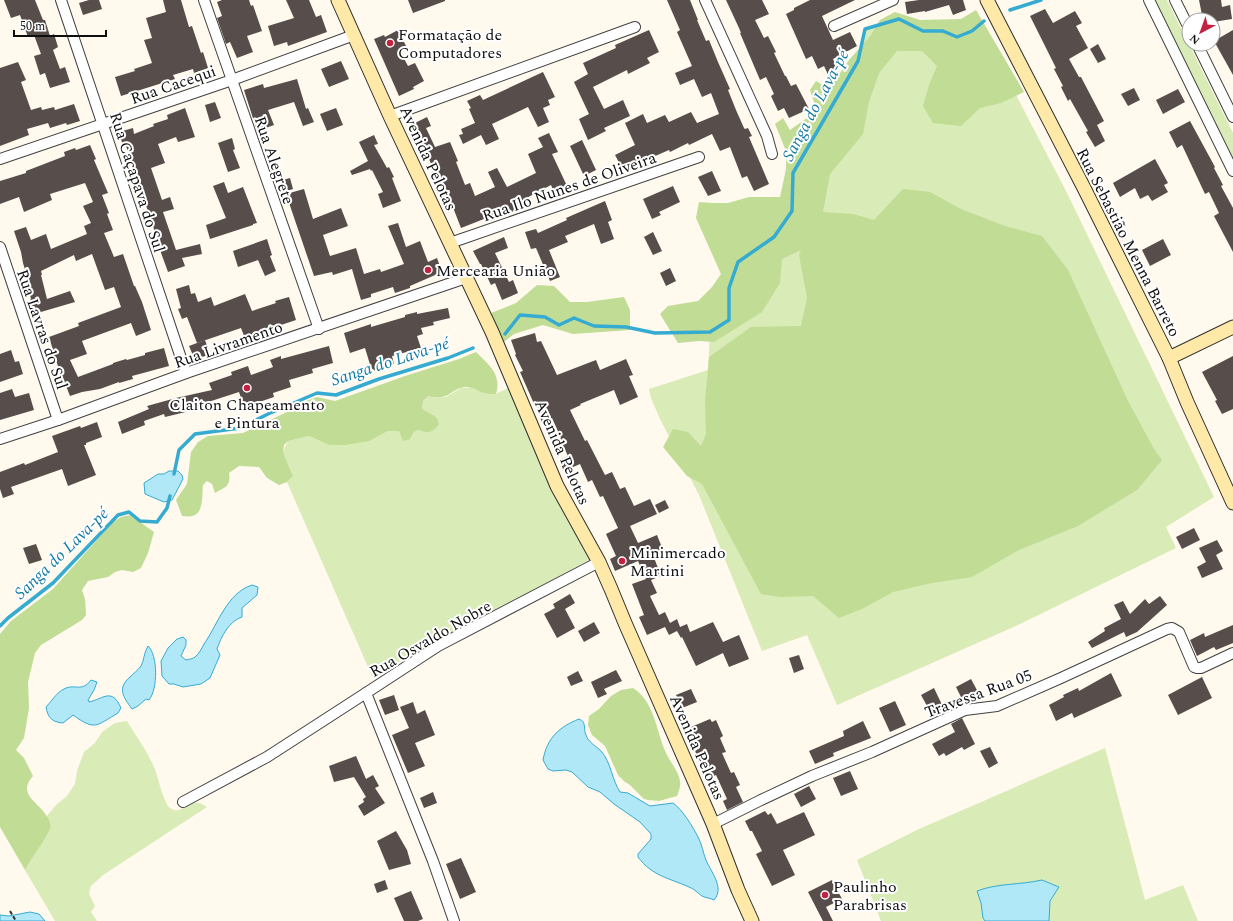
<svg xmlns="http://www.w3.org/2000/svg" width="1233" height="921" font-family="Spectral,serif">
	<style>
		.green { fill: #d9ebb7 }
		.forest { fill: #c0dc95 }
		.water { fill: #b1e8f8; stroke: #36abd2 }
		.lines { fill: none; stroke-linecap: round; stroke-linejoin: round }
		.stream { stroke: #36abd2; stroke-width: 3.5 }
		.building { fill: #574d4a }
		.street-casing { stroke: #414141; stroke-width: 12 }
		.secondary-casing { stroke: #303030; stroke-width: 15 }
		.path { stroke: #303030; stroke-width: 2; stroke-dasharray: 4 2; stroke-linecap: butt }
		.street { stroke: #fff; stroke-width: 10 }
		.secondary { stroke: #ffe9a9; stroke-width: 13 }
		.poi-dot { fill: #c32140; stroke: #fff; stroke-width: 1.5 }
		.labels { text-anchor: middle; stroke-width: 4; stroke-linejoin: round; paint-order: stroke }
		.poi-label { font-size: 16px; fill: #0e0e0e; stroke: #fff; text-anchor: start }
		.street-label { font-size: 16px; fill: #0e0e0e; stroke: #fff }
		.water-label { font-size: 17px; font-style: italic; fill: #127aa4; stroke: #fff }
	</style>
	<rect width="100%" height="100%" fill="#fff9ee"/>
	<g class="green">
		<path d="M1153,0H1167L1233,133V161Z"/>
		<path d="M899,19L989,43L1068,195L1214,497L1166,527L1176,548L1020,624L837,705L807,635L762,651L699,495L660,419L651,398L649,389L708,370L710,332L774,237L858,61L865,29Z"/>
		<path d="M516,384L593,558L372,676L287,482L293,476L285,457L283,451L288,441L309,436L329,445L380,435L388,431H399L410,439L414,432L418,430C427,433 432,433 439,425L434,415L426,411L422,408L423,401L428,396L435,398L446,397L461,388H472L484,393L496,394Z"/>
		<path d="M127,721C136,736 147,751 154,767C158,776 163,802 170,808C180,816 188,801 198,803C201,803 205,806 207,807L103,875L91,886L89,894L95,906L91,912L97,921H55L25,870C33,855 44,843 51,827L47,816L56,805L67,796L75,784L77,771L84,752L95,743L102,732L115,723Z"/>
		<path d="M1105,748L1145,900L1183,885L1198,921H881L857,860L919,829Z"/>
	</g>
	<g class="forest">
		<path d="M976,10L1024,92L1001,103L980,108L961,126L933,123L923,106L929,85L937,66L922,51H897L879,73L869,102L863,134L830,174L823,212L853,214L874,220L903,189L930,192L961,209L1005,226L1042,236L1068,270L1128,401L1154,449L1162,460L1137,490L1078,526L1019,550L972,577L932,583L893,592L862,609L839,618L813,596L780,597L761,594L702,484L687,476L663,447L673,429L688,432L701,446L706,434L705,401L709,357L751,327L801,326L807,298L799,255L801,250L782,259L780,283L762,312L714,342L699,341L678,343L660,314L668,306L698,301L712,287L721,274L696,218L699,202L712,203H728L749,197H780L786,169V151L775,124L783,118L790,130L817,111L810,90L816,81L829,89L849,60L871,35L880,20L895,12L920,20L961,19Z"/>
		<path d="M537,285L554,286L570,302H587L624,297L630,310V330L573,334L543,325L514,334L500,345L486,315L516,303Z"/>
		<path d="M476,352C489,365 502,374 496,394C492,394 488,394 484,393C477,391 473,387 466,387C450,388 450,402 428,396L423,401L422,408C430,415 437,413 439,425C431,434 428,433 418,430L414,432L410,439L403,441L399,431H388L369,441L345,445H329L309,436L288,441L284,445L283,451L285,457L293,476L287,482L279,485L267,478L259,467L239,466L229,473C231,487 225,487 215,493L212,484L207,481L203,485C202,494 204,514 192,516C189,517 185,516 182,516L176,500L187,484L191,452L198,442L208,436L243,433L289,411L306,401L317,397L335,401L405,376L459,359Z"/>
		<path d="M130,515L154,532L148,553L141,568L133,572L122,570L115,572L108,577L88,581L82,590L85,599L86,615L82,620L41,645L35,653L28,682L29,708L24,738L16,750L24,758L33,776C17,794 37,801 46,815C49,819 50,823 51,827C44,843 33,855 25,870L0,827V634L11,621L53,589L113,522L121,517Z"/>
		<path d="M633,688C655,702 656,731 666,753C670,762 678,770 680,781C681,786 679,790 677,796L659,801L648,800L644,799L630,785L625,782L618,775L605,746L592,735L588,725L589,716L599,709L611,696L621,690Z"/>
	</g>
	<g class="water">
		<path d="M169,471H178L182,475L183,479L172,500L164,502L145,494L144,483L158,474H164Z"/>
		<path d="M252,585L258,587L257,595L242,608V617C229,621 221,637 217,649L220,655L210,678L201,684L183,687L174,684H169L162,676L161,661L168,648L177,639L183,637L186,640V645L181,656L186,660C189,659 193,659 195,657C199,654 202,648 204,644C218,624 227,593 252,585Z"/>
		<path d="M148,646C158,655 158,689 149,700L146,699L138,706L132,709C123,697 117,688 130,677C133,674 138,670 141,666C144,661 144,652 148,646Z"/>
		<path d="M91,680L97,682L94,690L88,700L89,702C103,699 112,687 121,708L118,713C96,726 95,731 73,715L63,723C52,722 48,718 46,707C51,702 57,692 64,689C75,683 81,693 91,680Z"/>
		<path d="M579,719C587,722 583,729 586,735C588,742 596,746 601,751C611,762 612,780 620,792L628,793L650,806L673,803C682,809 693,827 698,837C702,844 703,853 706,860C711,872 725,888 714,900C710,898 706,898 702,896C697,893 695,889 689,887C669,878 652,876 638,857V854L651,839V834L640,822L614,804L600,792L588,787L572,772L566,770L553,771L548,769L543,760C547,738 559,727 579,719Z"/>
		<path d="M1042,880L1059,887L1050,901L1049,921H985L983,918L981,903L977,891C998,883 1020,885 1042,880Z"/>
		<path d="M30,912L39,914L45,921H0V915L9,916Z"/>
	</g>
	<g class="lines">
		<g class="stream">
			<path d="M1010,10L1041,0"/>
			<path d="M505,334L520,315L545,317L559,325L574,318L594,326L626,327L655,333L710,332L729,320V288L738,262L774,237L792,211L793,173L858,61L865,29L899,19L923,31H943L957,37L972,31L984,21"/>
			<path d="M174,474L179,450L195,434L240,428L268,414L317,393L336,395L379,379L448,358L473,348"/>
			<path d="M0,626L8,618L53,583L118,515L129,512L140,521L157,522L167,508L170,496"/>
		</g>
	</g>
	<g class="building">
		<path d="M4,0H35L43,20H45L50,36L54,34L58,47L53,50L60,69L65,67L70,82L50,88L45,73L40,75L34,56L41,54L34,35L28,37L20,15L11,18Z"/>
		<path d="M89,0H99L102,9L83,15L79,3Z"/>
		<path d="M163,0H181L189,27L192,26L201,53L203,52L208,68L194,73L193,69L173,75L175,79L121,96L115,77L135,71L134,69L152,63L144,40L152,38L146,18L166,12Z"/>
		<path d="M222,0H249L251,6L253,5L262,31L247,36L253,52L237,58L230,42L226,44L217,18L222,16L217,2Z"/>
		<path d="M286,0H309L316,17L321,15L327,32L288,46L287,42L274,46L268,26L294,18Z"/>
		<path d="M408,0H445V1L413,13Z"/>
		<path d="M667,0H690L698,20H697L706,41L709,40L718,62L730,89L728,90L736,110L744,128L745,129L748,128L752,136L749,137L769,184L754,191L747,176L742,178L730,147L720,151L712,134L689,145L688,143L670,152L669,150L623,170L615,155L635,145L625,123L643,114L647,123L665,115L669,122L691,112L697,123L719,114L711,93L702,97L694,79L680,85L675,73L692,66L677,32L680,30Z"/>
		<path d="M726,0H762L769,14L755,20L764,38L768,36L776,52L774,53L785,76H786L791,86L796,84L809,109L789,118L784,108L778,111L771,96L774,94L766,77L760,80L740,33H741L739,28Z"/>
		<path d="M810,0H855L822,16L833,40L850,32L857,46L833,59L840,75L830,79L824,66L818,69L812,56L806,59L786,14L794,10V8Z"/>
		<path d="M919,0H963L966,10L953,15L949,5L925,12V11L907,14L905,2Z"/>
		<path d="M1199,0H1221L1222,7L1230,5L1232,19L1213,22V20H1203Z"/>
		<path d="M1045,9L1053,23L1075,11L1082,23L1076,26L1088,48L1069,59L1079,77H1081L1104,121L1097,125L1105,141L1095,147L1086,132L1088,131L1070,99L1068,101L1061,87L1063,86L1054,69L1056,68L1030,16Z"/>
		<path d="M398,30L406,46L399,49L408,66L415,63L424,81L413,87L414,89L399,96L374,39L384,35L385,37Z"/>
		<path d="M649,30L659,52L647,58L650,63L628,74L627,70L593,87L604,109L623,100L630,116L604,128L606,131L588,140L579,119L589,114L574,82L588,74L583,63L616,48L615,45Z"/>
		<path d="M1233,30V75L1214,41Z"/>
		<path d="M1098,44L1106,59L1098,63L1090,49Z"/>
		<path d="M341,61L349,79L329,87L321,69Z"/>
		<path d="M18,62L26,80L21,82L31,110L41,107L42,110L54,107L55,110L74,104L80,121L67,125L66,123L50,128L48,123L27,129L29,135L0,146V68Z"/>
		<path d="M543,72L555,97L548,100L550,105L543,108L549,122L538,127L528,107L492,124L499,139L486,145L481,135L463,144L459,135L463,134L461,129L475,123L469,109L471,108L467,101L480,95L483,100Z"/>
		<path d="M297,79L306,109L308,108L314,122L303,126L294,102L268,110L274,125L257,131L244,90L263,84L264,88Z"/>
		<path d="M1134,88L1140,100L1128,106L1121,94Z"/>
		<path d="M1178,89L1185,102L1163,114L1156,100Z"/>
		<path d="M215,102L221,118L210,122L205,105Z"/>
		<path d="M185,108L195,137L178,142L176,137L158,144L165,163L151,168L162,200L170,197L174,209L163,212L176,250L200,244L202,254L182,258L185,266L168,272L160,250L158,251L154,239L157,238L126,146H123L119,132L133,128L134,134L154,126L153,124L168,119L167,115Z"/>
		<path d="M336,108L343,125L327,131L320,114Z"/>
		<path d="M427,117L431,126L426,128L435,147L450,142L458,161L456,162L465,185L470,183L475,196L495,187L488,172L497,168L507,187L536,173L528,154L543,147L538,138L549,133L558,152L552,154L567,186L554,192L551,185L517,203L518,205L514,206L516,210L490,221L489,217L461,228L440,174L434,176L430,165L431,164L420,135L417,137L411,125Z"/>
		<path d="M1190,121L1215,167L1214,168L1223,185L1221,186L1233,208V252L1214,216L1219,213L1209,192L1205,194L1182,145L1177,148L1169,132Z"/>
		<path d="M374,135L378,144L374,145L387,168L389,167L394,177L392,178L401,201L383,208L378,194L383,192L372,170L371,171L370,169L352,175L350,171L368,161L359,142Z"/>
		<path d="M232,138L235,149L233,150L240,168L228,172L218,143Z"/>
		<path d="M582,140L596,170L584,176L570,146Z"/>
		<path d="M90,145L96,159L94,160L108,193L102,195L109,213L107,214L113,230L104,233L114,257L123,254L134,286H135L142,302L151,330L136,336L131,323L82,341L87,354L70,360L78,377L113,364V363L126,359L127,360L145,355V353L164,348L169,366L132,376L133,379L119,383V382L100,389L82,392L70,396L52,351L53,350L49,337L79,326L78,323L121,307L114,287L105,290L92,254L76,261L74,255L41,271L42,275H41L47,299L70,291L75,302L34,314L30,300L31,299L28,286H30L23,263L21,252L14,231L26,227L31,240L46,234L51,249L87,234L84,226L91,223L83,206L93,202L85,183L50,194L52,200L24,212L19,197L0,204V181L26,173V171L65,156L64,152L75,148L76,150Z"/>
		<path d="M1155,159L1168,183L1164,185L1168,192L1152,201L1148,195L1140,199L1135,188L1120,197L1113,183Z"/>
		<path d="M712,171L721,191L708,196L698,177Z"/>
		<path d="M290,178L293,189L283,192L279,181Z"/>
		<path d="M224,182L228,193L243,187L257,223L253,224V225L210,239L206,225L226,218L213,186Z"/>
		<path d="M673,186L680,202L659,212L661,215L652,219L643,199Z"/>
		<path d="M304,189L313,219L341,208L348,226L323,235L330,256L356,248L364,274L380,269L381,272L404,264L388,226L398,223L406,247L420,241L428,262L437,258L442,272L410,286V288L395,293L393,287L371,294V297L361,300L352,269L333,275L332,272L314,276L286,194Z"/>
		<path d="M605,201L612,220L608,222L614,239L601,244L594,224L565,236L568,242L549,250L560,277L550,281L536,248L531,249L525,232L536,229L538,233L567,220L566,218Z"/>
		<path d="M653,232L662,251L653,255L644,237Z"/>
		<path d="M504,237L508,248L495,253L509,282L513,280L518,293L502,300L495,283L491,285L481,264H480L473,251Z"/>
		<path d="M267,239L272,255L270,256L276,271L265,276L258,260L238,267L233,251Z"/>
		<path d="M1163,239L1171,255L1150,266L1142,250Z"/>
		<path d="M670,268L676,281L666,286L660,273Z"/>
		<path d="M189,285L191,294L195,293L198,302L211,297L214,306L245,294L252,311L276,303L275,301L289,297L296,320L281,325L282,328L246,341L241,328L197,343L187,317L182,319L178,309L181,308L176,289Z"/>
		<path d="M448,308L450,318L433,322L434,325L421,328L423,334L417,336L421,348L392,356L394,364L372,371L365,348L350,353L344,333L371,324V327L405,317V315L417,312V314Z"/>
		<path d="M535,333L537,342L541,341L557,375L596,360L600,370L626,359L633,375L629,376L638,397L620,405L614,390L580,404L581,405L570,410L585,441L587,440L605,475L612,472L620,489L625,487L634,506L650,499L657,514L630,526L638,543L657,535L663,550L653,555L661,576L651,580L657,593L650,596L659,615L665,612L670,623L677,619L680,627L687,624L690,632L713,622L723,642L739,635L749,659L729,667L723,653L696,666L682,637L681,638L677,631L669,635L665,627L647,635L639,617L644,615L632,584L646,579L638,561L615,571L610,559L616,556L606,534L618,528L603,496L600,497L592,480L588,482L580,464L564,471L559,460L568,456L560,439L561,438L552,418L542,422L520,372L523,371L515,355L516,354L511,340Z"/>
		<path d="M205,340L210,354L195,360L189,346Z"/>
		<path d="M329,346L333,363L312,369L313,373L289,380L291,387L273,393L274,397L244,407L239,392L205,403L206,407L165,417L164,414L144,421L145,425L122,434L118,422L149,409L147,406L176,398L212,390L209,383L232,375L231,372L248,366L251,375L273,367L270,360L281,356V359Z"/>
		<path d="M11,350L15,362L19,361L23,374L0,382V354Z"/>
		<path d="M1233,356V409L1222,414L1215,401L1217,400L1202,372Z"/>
		<path d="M12,389L15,397L29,393L34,410L0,420V393Z"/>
		<path d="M97,422L102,437L86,443V445H84L96,475L68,486L62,469L11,487L14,494L3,498L0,489V472L24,463L25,465L58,452L52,436L80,426L81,428Z"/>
		<path d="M665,500L669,508L659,513L655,505Z"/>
		<path d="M1194,528L1200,540L1182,549L1176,537Z"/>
		<path d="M1217,540L1223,551L1216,555L1223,569L1202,578L1197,567L1206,562L1199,548Z"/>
		<path d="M36,544L42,560L29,564L23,548Z"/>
		<path d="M570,594L575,603L565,609L575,628L557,638L544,614L555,608L553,604Z"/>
		<path d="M1160,596L1167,605L1137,632L1126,637L1124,632L1092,648L1088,642L1105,631L1104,628L1121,619L1114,605L1123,601L1130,614L1145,599L1149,604Z"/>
		<path d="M594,622L600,633L584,642L578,631Z"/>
		<path d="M1233,625V643L1216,650L1214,647L1197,656L1190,640L1204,633L1205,637Z"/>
		<path d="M799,655L804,669L794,673L789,658Z"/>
		<path d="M616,670L622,681L604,689L607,694L598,698L591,682Z"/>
		<path d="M578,671L583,681L571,686L567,677Z"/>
		<path d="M1111,673L1122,696L1074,718L1072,713L1056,721L1049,705L1064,697L1063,695L1078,688L1079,691Z"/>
		<path d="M1202,677L1212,698L1178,715L1168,695Z"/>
		<path d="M971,679L978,692L962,699L956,687Z"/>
		<path d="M934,688L944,709L932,715L921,695Z"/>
		<path d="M691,689L697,702L682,708L676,695Z"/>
		<path d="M394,695L399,710L385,715L379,700Z"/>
		<path d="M895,701L906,725L890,732L879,708Z"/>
		<path d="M413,702L417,714L425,710L435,735L415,743L425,766L408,773L392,735L409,728L400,707Z"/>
		<path d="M962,718L975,744L964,750L962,747L946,756L944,753L939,756L932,744L955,732L951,724Z"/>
		<path d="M710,719L712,722L716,720L723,736L720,738L726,752L722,753L731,773L734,772L740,785L736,787L743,802L727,810L723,801L727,799L716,775L712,777L705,762L701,763L695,751L700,748L691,727Z"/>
		<path d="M863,721L871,738L833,753L834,756L815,764L809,751L844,736L843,731Z"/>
		<path d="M990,747L998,763L989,768L980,751Z"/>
		<path d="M356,756L366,779L373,775L379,786L375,788L385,803L364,816L358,806L364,802L363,799L366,797L354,777L334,782L329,766Z"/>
		<path d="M850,771L858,789L841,796L833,778Z"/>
		<path d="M809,786L816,799L801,807L794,794Z"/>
		<path d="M433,792L437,803L424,808L420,798Z"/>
		<path d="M765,811L768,815L771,813L777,824L804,812L815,835L783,850L795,875L772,886L756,854L762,851L752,831H750L745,821Z"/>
		<path d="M396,831L407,850L411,864L389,870L377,841Z"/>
		<path d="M461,858L476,892L460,899L446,864Z"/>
		<path d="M385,880L388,889L377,893L374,884Z"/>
		<path d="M832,880L842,899L826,907L833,921H823L808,892Z"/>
		<path d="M411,891L423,919L418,921H404L394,898Z"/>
	</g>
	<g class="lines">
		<g class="street-casing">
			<g id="street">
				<path d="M61,0L186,373"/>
				<path d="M204,0L319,329"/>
				<path d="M705,0L767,136L772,154"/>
				<path d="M1149,0L1233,171"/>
				<path d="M1175,0L1189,28"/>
				<path d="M834,26L893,0"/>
				<path d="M1197,44L1233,117"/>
				<path d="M390,116L635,27"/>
				<path d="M0,159L232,80L354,35"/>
				<path d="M450,243L699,157"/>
				<path d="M0,247L58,420"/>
				<path d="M0,439L58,420L186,373L466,278"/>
				<path d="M183,802L267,757L366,693"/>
				<path d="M713,824L761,800L812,776L872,752L965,710L997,706L1061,678L1167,629L1172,628L1179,632L1194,667L1197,668H1201L1233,653"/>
				<path d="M454,921L433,861L366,693L438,646L599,562"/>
			</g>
		</g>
		<g class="secondary-casing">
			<g id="secondary">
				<path d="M338,0L390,116L492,332L557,486L599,562L611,589L625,623L713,824L738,890L752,921"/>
				<path d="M987,0L1084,188L1169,358L1187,402L1233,503"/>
				<path d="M1169,358L1233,327"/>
			</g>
		</g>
		<path class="path" d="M10,911L16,921"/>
		<use href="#street" class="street"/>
		<use href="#secondary" class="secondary"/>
	</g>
	<g class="poi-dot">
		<circle cx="390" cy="43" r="4"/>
		<circle cx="428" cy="270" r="4"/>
		<circle cx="247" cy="388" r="4"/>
		<circle cx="622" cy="561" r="4"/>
		<circle cx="825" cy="895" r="4"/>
	</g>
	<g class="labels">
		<g class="poi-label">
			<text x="398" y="40">Formatação de<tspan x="398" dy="18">Computadores</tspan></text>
			<text x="436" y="276">Mercearia União</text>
			<text x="247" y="410" text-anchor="middle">Claiton Chapeamento<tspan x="247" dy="18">e Pintura</tspan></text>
			<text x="630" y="558">Minimercado<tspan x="630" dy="18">Martini</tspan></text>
			<text x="833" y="892">Paulinho<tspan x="833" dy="18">Parabrisas</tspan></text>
		</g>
		<g class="street-label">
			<text transform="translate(173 84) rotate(-19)" y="6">Rua Cacequi</text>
			<text transform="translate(429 158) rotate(65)" y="6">Avenida Pelotas</text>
			<text transform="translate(275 160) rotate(71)" y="6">Rua Alegrete</text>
			<text transform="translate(138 182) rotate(72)" y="6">Rua Caçapava do Sul</text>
			<text transform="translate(569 186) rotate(-19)" y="6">Rua Ilo Nunes de Oliveira</text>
			<text transform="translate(1129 242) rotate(63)" y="6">Rua Sebastião Menna Barreto</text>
			<text transform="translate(43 329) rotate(71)" y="6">Rua Lavras do Sul</text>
			<text transform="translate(228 344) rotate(-19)" y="6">Rua Livramento</text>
			<text transform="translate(563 452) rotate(66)" y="6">Avenida Pelotas</text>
			<text transform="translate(430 638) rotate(-30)" y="6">Rua Osvaldo Nobre</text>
			<text transform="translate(978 693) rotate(-20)" y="6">Travessa Rua 05</text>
			<text transform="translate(698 747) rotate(66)" y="6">Avenida Pelotas</text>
		</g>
		<g class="water-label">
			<text transform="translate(815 105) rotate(-62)" y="6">Sanga do Lava-pé</text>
			<text transform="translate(390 361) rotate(-18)" y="6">Sanga do Lava-pé</text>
			<text transform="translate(61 553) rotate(-44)" y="6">Sanga do Lava-pé</text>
		</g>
	</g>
	<g transform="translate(1201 32) rotate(221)"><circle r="19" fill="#ffffff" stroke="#9f9f9f"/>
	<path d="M0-3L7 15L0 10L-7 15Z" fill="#c32140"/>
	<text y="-6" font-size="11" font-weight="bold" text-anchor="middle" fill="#0e0e0e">N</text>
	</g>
	<path d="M14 30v6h92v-6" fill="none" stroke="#0e0e0e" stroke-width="2"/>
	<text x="20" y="30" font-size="12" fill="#0e0e0e" stroke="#ffffff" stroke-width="3" paint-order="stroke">50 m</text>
</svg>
